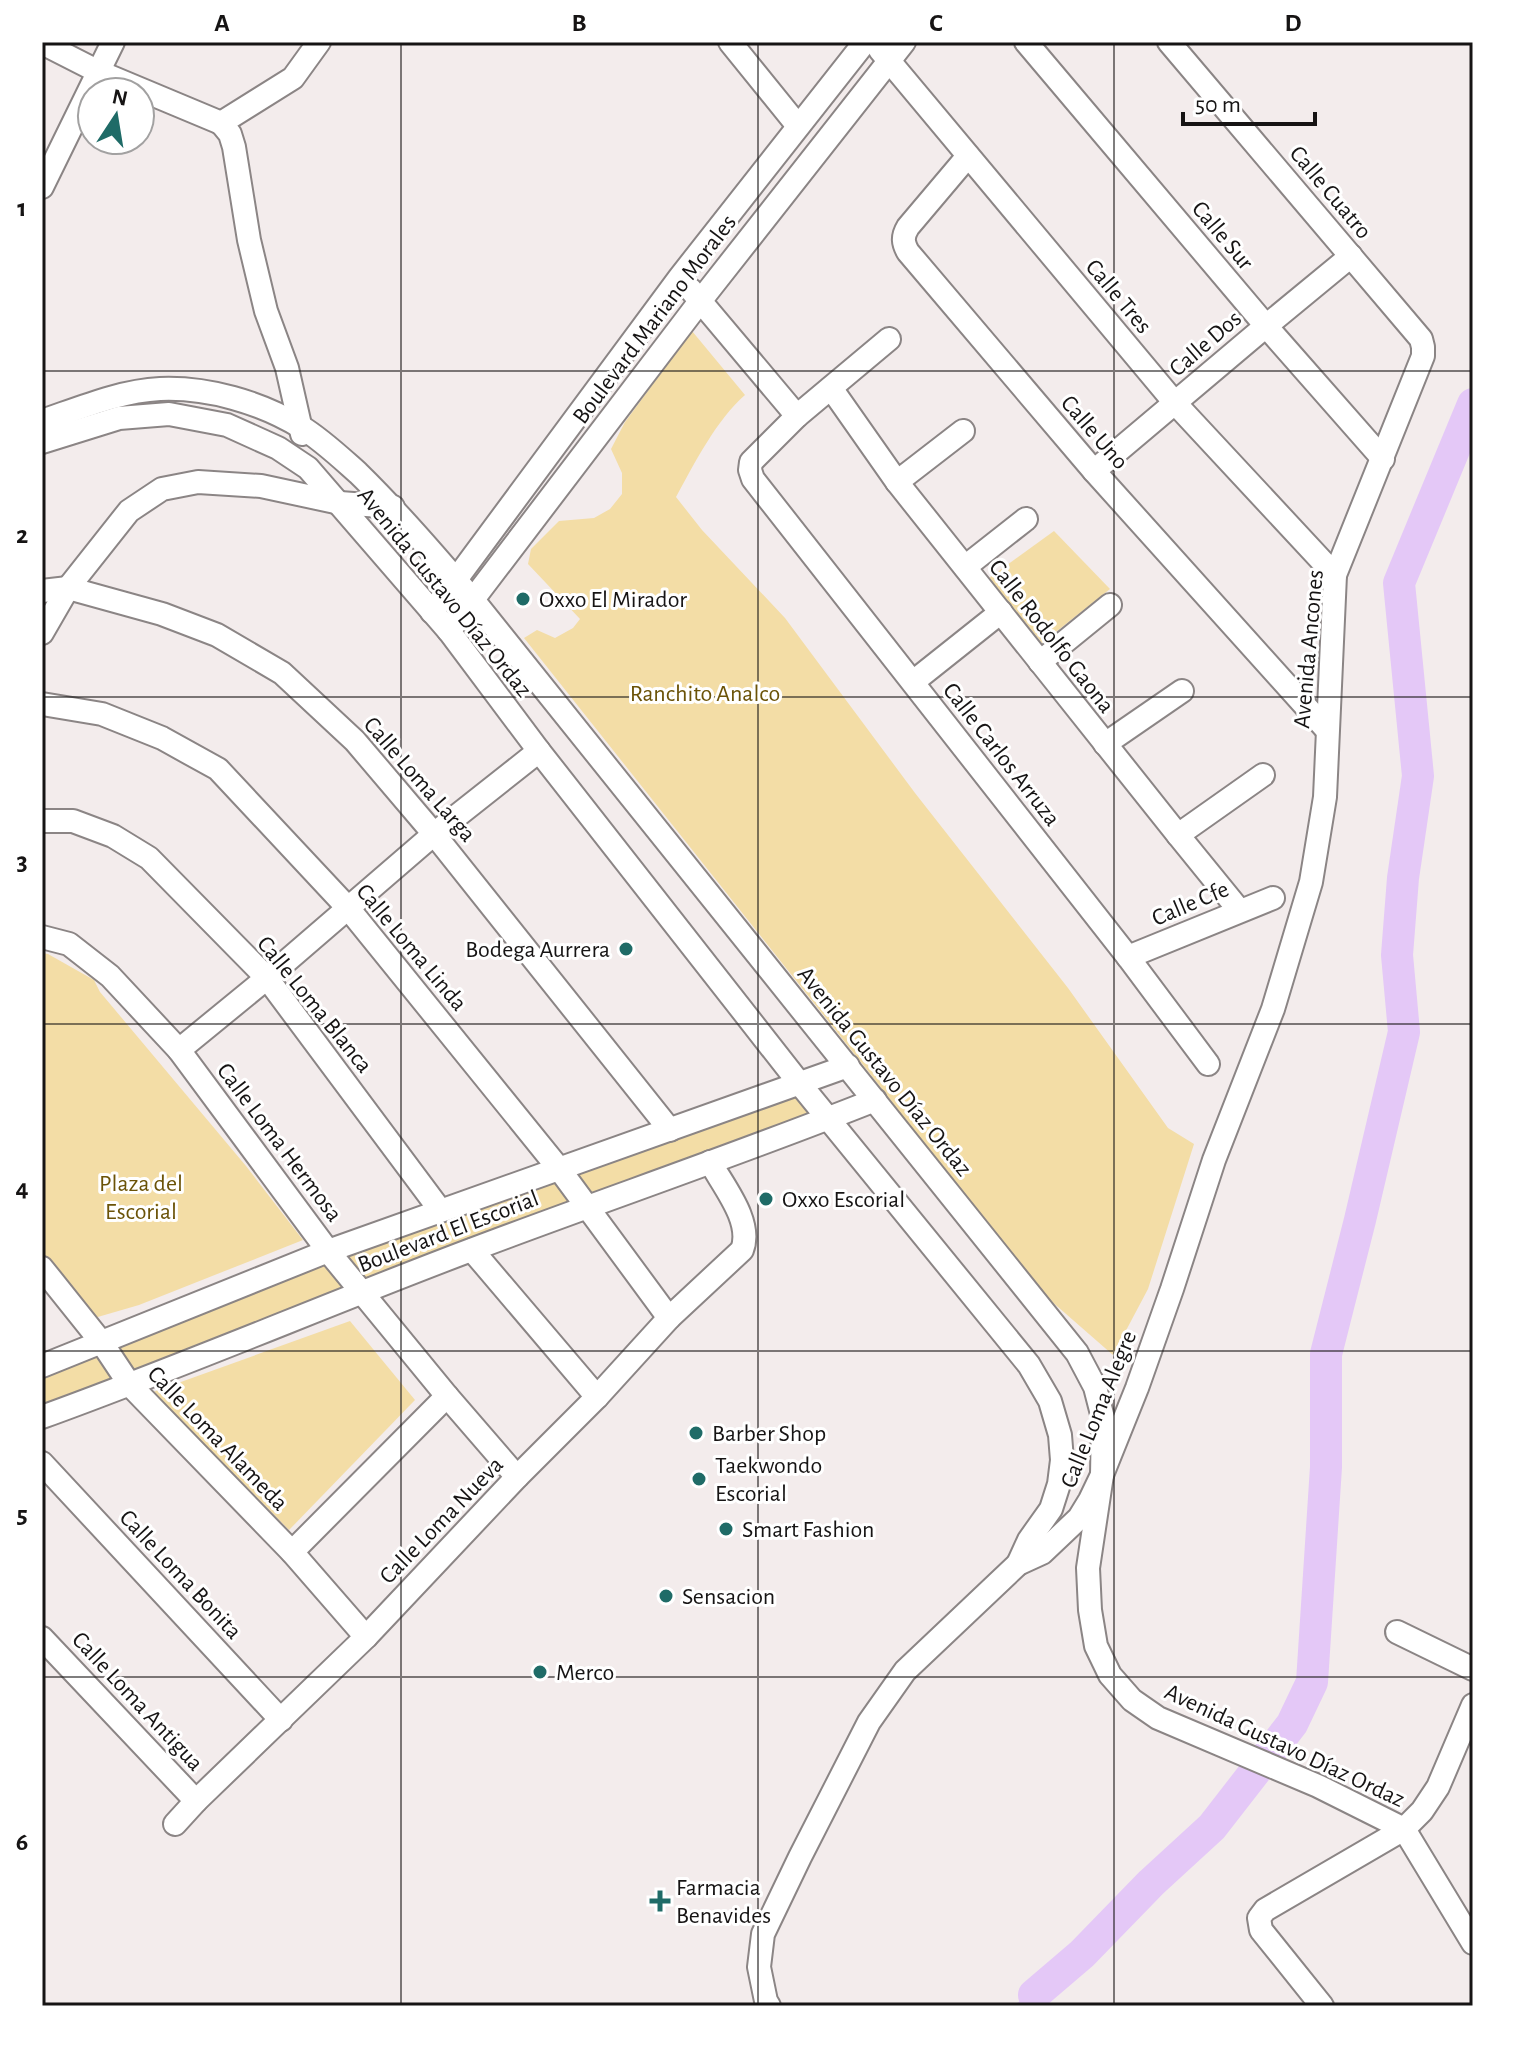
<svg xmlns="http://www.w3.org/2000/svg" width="1515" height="2048" font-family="'Alegreya Sans',sans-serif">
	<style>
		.green { fill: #f3dda6 }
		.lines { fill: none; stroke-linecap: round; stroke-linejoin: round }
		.stream { stroke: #e4c8f7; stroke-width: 5 }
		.river { stroke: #e4c8f7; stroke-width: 32 }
		.minor-casing { stroke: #8b8585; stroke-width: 26 }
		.minor { stroke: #fff; stroke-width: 22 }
		.grid { fill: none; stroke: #161414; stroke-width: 2; stroke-opacity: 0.55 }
		.poi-dot { fill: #1f6b67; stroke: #fff; stroke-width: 3 }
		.labels { text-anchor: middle; stroke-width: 6; stroke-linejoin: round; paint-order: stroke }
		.street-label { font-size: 24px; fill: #161414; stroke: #fff }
		.poi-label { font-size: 24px; fill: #161414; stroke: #fff; text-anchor: start }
		.park-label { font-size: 24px; fill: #6b5308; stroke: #fff }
		.neatline { fill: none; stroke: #161414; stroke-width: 3 }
		.grid-label { font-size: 26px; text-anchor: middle; font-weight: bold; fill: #161414 }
	</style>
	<rect width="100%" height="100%" fill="#f3ecec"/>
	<g class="green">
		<path d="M692,331L745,395C717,419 694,464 676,497L702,530L785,618L915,793L1068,988L1168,1128L1194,1144L1148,1289L1113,1355L1034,1286L867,1070L524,638L537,630L555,638L573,628L580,619L528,564L531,549L559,521L594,518L610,509L622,494V473L611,449L625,422Z"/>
		<path d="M1054,531L1110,589L1042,643L989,578Z"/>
		<path d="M42,953L48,954L94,980L100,992L246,1166L303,1240L139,1305L84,1321L42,1260Z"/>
		<path d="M799,1088L825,1117L587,1204L563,1171Z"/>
		<path d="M560,1171L586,1207L362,1290L330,1252Z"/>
		<path d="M328,1253L359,1292L130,1384L103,1344Z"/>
		<path d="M350,1321L415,1400L289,1530L153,1392Z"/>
		<path d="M101,1344L128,1385L42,1416V1367Z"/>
	</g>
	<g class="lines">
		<path class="stream" d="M1017,2006L1034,1995"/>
		<path class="river" d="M1034,1995L1082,1954L1151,1883L1212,1827L1292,1724L1312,1682L1326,1467V1354L1360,1220L1404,1032L1397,955L1403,878L1418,776L1399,583L1473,404"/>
		<g class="minor-casing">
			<g id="minor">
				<path d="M730,42L798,126"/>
				<path d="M1026,42L1266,326L1383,459"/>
				<path d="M42,43L99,72L221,123"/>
				<path d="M880,50L1175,403L1335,575"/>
				<path d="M221,123L230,134L234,147L249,240L266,311L287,368L302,434"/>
				<path d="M221,123L293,78L319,42"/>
				<path d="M968,156L908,227C902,237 903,243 908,252L1094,471L1327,730"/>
				<path d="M42,187L113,42"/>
				<path d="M691,290L797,416"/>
				<path d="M889,339L797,416L751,462L750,470L753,479L1128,957L1208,1064"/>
				<path d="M831,388L897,482L1178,835L1239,910"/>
				<path d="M42,421C80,408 120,391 160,389C207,387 260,402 301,427C321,439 340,457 358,473C399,513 436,556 473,600L1077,1353L1095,1387L1103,1418L1102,1475L1088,1568L1090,1610L1096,1646L1110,1675L1132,1700L1158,1718L1318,1786L1404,1829L1473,1943"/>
				<path d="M42,442L119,418L169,414L227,425L278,448L308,468L449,631L539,751L800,1084L1029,1365L1050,1401L1060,1435L1062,1460L1059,1484L1051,1509L1029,1540L1018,1564"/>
				<path d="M1094,471L1266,326L1351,256"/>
				<path d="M897,482L963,431"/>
				<path d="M965,567L1026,519"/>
				<path d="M42,591L68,588L162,614L217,635L282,673L355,741L434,834L670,1130"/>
				<path d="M432,612L680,277L865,42"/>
				<path d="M449,631L701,300L904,42"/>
				<path d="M42,633L68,588L129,511L162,489L198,482L261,486L340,503L393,507"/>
				<path d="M1040,662L1110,605"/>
				<path d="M913,682L1001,612"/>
				<path d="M42,704L102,714L162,738L218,769L348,908L560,1170L669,1318"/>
				<path d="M1105,744L1182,691"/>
				<path d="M42,821H73L113,836L149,858L267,978L440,1210"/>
				<path d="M1178,835L1263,775"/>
				<path d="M42,937L69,944L110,976L179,1050L328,1251L447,1396L517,1477"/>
				<path d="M1128,957L1273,898"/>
				<path d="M179,1050L267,978L434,834L539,751"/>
				<path d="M472,1250L597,1397"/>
				<path d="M42,1268L102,1343L130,1385L292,1552L366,1637"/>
				<path d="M42,1366L328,1251L848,1066"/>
				<path d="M42,1417C186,1365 328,1304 471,1250C606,1199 742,1153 875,1100"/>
				<path d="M42,1463L281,1720"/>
				<path d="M292,1552L447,1396"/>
				<path d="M1397,1632L1473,1669"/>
				<path d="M42,1638L196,1801"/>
				<path d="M175,1824L196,1801L366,1637L517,1477L597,1397L669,1318L742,1250C753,1222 724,1187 710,1162"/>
				<path d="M769,2006L766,2001L759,1967L763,1934L800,1857L869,1722L905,1671L1018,1564L1042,1553L1079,1518L1090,1500L1102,1475L1137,1388L1172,1289L1214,1160L1273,1009L1311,882L1325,797L1335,575L1423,356V347L1421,339L1169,42"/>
				<path d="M1322,2006L1261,1930L1259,1918L1265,1910L1404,1829L1422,1811L1438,1787L1473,1705"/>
			</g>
		</g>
		<use href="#minor" class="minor"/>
	</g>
	<path class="grid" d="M401,42V2006M758,42V2006M1114,42V2006M42,371H1473M42,697H1473M42,1024H1473M42,1351H1473M42,1677H1473"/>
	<g class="poi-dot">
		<circle cx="523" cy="599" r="8"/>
		<circle cx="626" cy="949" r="8"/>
		<circle cx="766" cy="1199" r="8"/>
		<circle cx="696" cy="1433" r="8"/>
		<circle cx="699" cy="1479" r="8"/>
		<circle cx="726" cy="1529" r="8"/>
		<circle cx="666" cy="1596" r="8"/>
		<circle cx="540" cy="1672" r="8"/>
		<path d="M656 1889h8v8h8v8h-8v8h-8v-8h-8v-8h8z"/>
	</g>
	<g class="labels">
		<g class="street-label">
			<text transform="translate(1331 192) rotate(50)" y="8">Calle Cuatro</text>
			<text transform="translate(1223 235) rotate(50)" y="8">Calle Sur</text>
			<text transform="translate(1119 296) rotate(50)" y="8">Calle Tres</text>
			<text transform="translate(654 319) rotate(-53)" y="8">Boulevard Mariano Morales</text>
			<text transform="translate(1205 343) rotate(-41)" y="8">Calle Dos</text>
			<text transform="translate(1095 432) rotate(49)" y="8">Calle Uno</text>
			<text transform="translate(445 592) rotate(51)" y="8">Avenida Gustavo Díaz Ordaz</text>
			<text transform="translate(1052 636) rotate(52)" y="8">Calle Rodolfo Gaona</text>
			<text transform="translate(1308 649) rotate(-85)" y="8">Avenida Ancones</text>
			<text transform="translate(1002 754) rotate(52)" y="8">Calle Carlos Arruza</text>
			<text transform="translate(420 779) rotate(49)" y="8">Calle Loma Larga</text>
			<text transform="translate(1190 903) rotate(-23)" y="8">Calle Cfe</text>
			<text transform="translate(412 947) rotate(50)" y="8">Calle Loma Linda</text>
			<text transform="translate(315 1004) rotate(51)" y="8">Calle Loma Blanca</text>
			<text transform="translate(885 1071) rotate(51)" y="8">Avenida Gustavo Díaz Ordaz</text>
			<text transform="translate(280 1142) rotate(53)" y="8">Calle Loma Hermosa</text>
			<text transform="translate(448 1231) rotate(-21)" y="8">Boulevard El Escorial</text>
			<text transform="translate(1098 1409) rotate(-68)" y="8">Calle Loma Alegre</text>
			<text transform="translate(218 1438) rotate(46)" y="8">Calle Loma Alameda</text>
			<text transform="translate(441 1520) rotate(-46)" y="8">Calle Loma Nueva</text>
			<text transform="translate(181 1574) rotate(47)" y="8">Calle Loma Bonita</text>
			<text transform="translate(138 1701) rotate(47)" y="8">Calle Loma Antigua</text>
			<text transform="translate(1285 1745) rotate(25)" y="8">Avenida Gustavo Díaz Ordaz</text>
		</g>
		<g class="poi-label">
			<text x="539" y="607">Oxxo El Mirador</text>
			<text x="610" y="957" text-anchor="end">Bodega Aurrera</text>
			<text x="782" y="1207">Oxxo Escorial</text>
			<text x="712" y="1441">Barber Shop</text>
			<text x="715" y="1473">Taekwondo<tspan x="715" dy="28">Escorial</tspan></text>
			<text x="742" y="1537">Smart Fashion</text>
			<text x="682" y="1604">Sensacion</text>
			<text x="556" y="1680">Merco</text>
			<text x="676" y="1895">Farmacia<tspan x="676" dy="28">Benavides</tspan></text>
		</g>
		<g class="park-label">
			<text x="705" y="701">Ranchito Analco</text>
			<text x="141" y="1191">Plaza del<tspan x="141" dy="28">Escorial</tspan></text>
		</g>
	</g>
	<rect width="1515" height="2048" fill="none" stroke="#ffffff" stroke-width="88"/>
	<g transform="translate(116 116) rotate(12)"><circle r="38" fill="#ffffff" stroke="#a2a1a1" stroke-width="2"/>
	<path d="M0-6L14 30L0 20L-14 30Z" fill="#1f6b67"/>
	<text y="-12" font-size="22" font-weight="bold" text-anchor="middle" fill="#161414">N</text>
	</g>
	<path d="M1183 112v12h132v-12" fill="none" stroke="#161414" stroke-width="4"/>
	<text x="1195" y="112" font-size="24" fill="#161414" stroke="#ffffff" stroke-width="6" paint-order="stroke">50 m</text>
	<rect x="44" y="44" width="1427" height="1960" class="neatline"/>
	<g class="grid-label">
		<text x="222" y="31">A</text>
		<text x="579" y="31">B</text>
		<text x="936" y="31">C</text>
		<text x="1293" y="31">D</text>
		<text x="22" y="216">1</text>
		<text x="22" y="543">2</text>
		<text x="22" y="870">3</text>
		<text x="22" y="1196">4</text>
		<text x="22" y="1523">5</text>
		<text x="22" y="1850">6</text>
	</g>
</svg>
